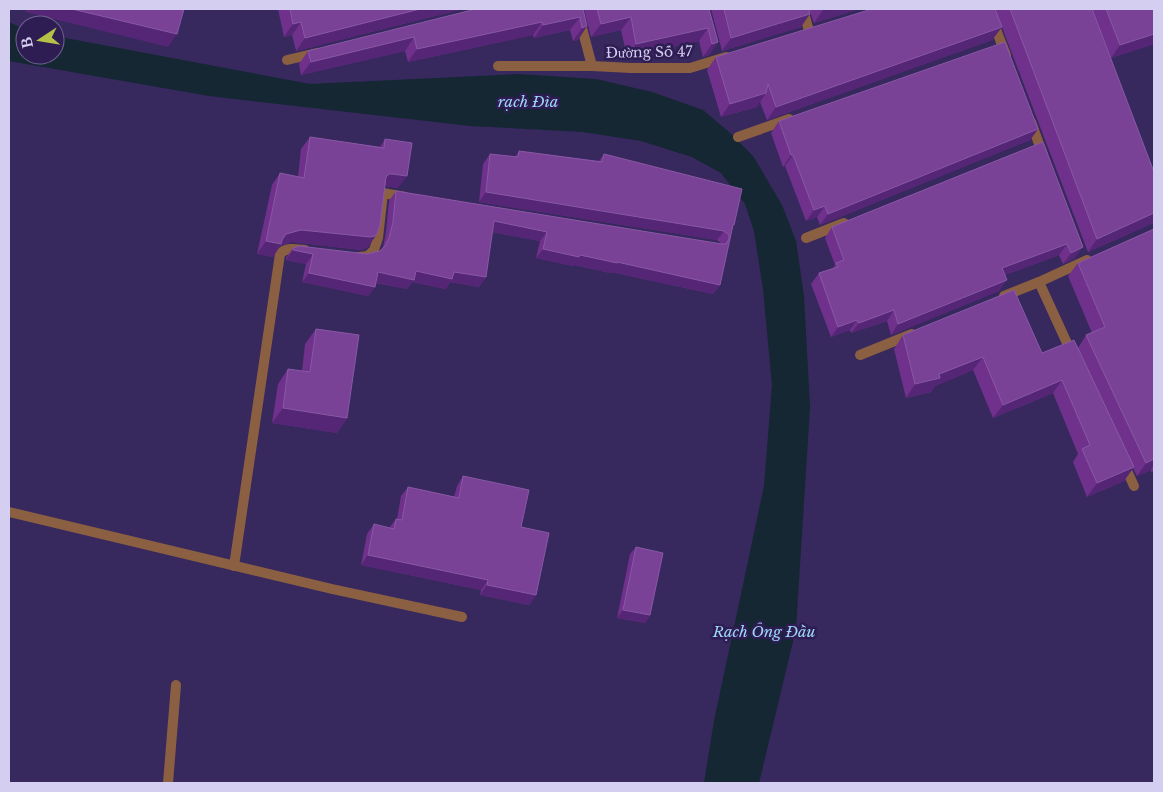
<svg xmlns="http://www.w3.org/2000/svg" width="1163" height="792" font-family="'Libre Baskerville',serif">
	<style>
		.water { fill: #142732 }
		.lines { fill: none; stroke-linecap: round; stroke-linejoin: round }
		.service { stroke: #8b5f42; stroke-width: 10 }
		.minor { stroke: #8b5f42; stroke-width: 10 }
		.wall { fill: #70318c }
		.shaded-wall { fill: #542675 }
		.building { fill: #7a4297; stroke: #8858a5 }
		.labels { text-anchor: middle; stroke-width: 5; stroke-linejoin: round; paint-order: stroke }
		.street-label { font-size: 14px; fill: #d4cef0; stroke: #2e1d53 }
		.water-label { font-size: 15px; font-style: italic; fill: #9dd7f8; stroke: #2e1d53 }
	</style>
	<rect width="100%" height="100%" fill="#37285e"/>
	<path class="water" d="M9,22L25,30V55H55V36L310,84L519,74L596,79L652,92L703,110L729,132L753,156L782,205L796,241L804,296L810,407L796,629L759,783H704L714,721L764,486L772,385L763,289L754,231L745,204L721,173L692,157L641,141L583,132L470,126L209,96L9,61Z"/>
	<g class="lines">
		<g class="service">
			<path d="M577,9L592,66"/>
			<path d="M803,9L809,31"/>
			<path d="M988,9L1006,55"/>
			<path d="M287,60L317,53"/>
			<path d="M498,66H592L631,68H690L726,57"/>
			<path d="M1031,122L1043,155"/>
			<path d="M738,137L789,119"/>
			<path d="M806,238L844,223"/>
			<path d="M359,257L368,256L374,250L378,238L383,193L405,197"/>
			<path d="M1039,282L1072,354"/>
			<path d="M1004,296L1039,282L1087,260"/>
			<path d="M860,355L912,334"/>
			<path d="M1123,462L1134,486"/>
			<path d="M234,566L280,254C286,247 296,249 305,250"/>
		</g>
		<g class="minor">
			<path d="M9,512L332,589L462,617"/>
			<path d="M168,783L176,685"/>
		</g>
	</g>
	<g class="wall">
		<path d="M278,9H463L296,51L292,35L284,37Z"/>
		<path d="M583,9L587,26L578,40L573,41L570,30L534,38L533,35L408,62L405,51L301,75L299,64L308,51Z"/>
		<path d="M584,9H709L718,42L709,55L703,57L699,41L627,57L621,30L591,37Z"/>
		<path d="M711,9H809L801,27L722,51Z"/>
		<path d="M809,9H859L814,23Z"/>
		<path d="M995,9H1092L1151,224L1088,252Z"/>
		<path d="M1092,9H1154V44L1111,58Z"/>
		<path d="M1002,27L992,40L767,120L760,102L757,107L721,117L707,70L716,57Z"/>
		<path d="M779,121L1038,129L1030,140L820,225L817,217L806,221L785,166L783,167L771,133Z"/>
		<path d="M310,137L380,147L385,139L398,188L385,186L377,234L366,248L361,250L292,242L280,246L273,257L257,254L272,185L280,173L298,177L301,149Z"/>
		<path d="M1043,142L1075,258L1063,264L1059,255L1005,275L999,291L891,335L887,321L851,333L850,330L831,337L811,284L819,273L833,268L835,265L825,238L832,227Z"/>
		<path d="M519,151L599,161L604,154L732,228L720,285L713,294L611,272L610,273L574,265L573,266L536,258L540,241L492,232L486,277L479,287L450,282L446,289L412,282L407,289L375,283V287L368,296L302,282L306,264L286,260V258L293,248L367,254L380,251L383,247L386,232L389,201L396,191L722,244L717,240L479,202L483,164L490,154L515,157Z"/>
		<path d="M1154,229V471L1151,472V470L1137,476L1133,468L1124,481L1087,497L1073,462L1078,454L1053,393L993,418L973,370L935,386L931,392L906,398L894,349L903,335L1042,353L1078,348L1086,335L1092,333L1068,276L1078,263Z"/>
		<path d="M316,329L347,418L337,433L272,423L278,384L288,369L302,371L305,344Z"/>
		<path d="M463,476L521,527L536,595L529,605L480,595L481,590L361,565L367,534L374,524L389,528L396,519H397L401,496L408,487L454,497L457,486Z"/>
		<path d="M636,547L650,615L645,623L617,618L630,554Z"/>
	</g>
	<g class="shaded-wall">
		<path d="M27,9H72L177,34L168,47L25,12Z"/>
		<path d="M420,9H463L296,51L305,38Z"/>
		<path d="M825,9H859L814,23L823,10Z"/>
		<path d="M810,14L801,27L722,51L731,38Z"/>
		<path d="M580,17L570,30L534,38L543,25Z"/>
		<path d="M631,17L621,30L591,37L601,24Z"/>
		<path d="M301,22L292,35L284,37L293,24Z"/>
		<path d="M542,22L533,35L408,62L417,49Z"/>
		<path d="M587,26L578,40L573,41L582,28Z"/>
		<path d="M1002,27L992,40L767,120L776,107Z"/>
		<path d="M708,28L699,41L627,57L636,44Z"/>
		<path d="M1154,34V44L1111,58L1120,45Z"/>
		<path d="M414,37L405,51L301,75L311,62Z"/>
		<path d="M718,42L709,55L703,57L712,44Z"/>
		<path d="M766,93L757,107L721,117L730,104Z"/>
		<path d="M1038,129L1030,140L820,225L828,214Z"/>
		<path d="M791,155H793L785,166L783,167Z"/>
		<path d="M389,174H392L407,176L398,188L384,186L386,177Z"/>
		<path d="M486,192L724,231L717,240L479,202Z"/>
		<path d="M825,206L817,217L806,221L814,210Z"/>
		<path d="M1154,213V224H1151L1088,252L1097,239Z"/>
		<path d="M494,221L547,232L540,241L487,231Z"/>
		<path d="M301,230L377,234L368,247L366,248L361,250L292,242L280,246L273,257L257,254L266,241Z"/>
		<path d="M1067,244L1059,255L994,279L1002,268Z"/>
		<path d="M1083,247L1075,258L1063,264L1071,253Z"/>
		<path d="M543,249L617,262L720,285L713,294L611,272L610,273L574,265L573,266L536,258Z"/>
		<path d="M293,250L313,254L306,264L286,260Z"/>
		<path d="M416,271L454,272L486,277L479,287L450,282L446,289L412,282L407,289L371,282L378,272Z"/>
		<path d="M309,273L375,287L368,296L302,282Z"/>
		<path d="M1007,280L999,291L891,335L898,324Z"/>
		<path d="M894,310L887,321L851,333L859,323Z"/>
		<path d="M857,320L850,330L831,337L838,327Z"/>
		<path d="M983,357L973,370L935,386L931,392L906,398L915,384Z"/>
		<path d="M1062,380L1053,393L993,418L1003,405Z"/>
		<path d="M283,408L347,418L337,433L272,423Z"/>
		<path d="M1154,459V464L1151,470L1137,476L1146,463Z"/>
		<path d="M1134,467L1124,481L1087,497L1097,483Z"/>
		<path d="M368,555L488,580L481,590L361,565Z"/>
		<path d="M487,585L536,595L529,605L480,595Z"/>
		<path d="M623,610L650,615L645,623L617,618Z"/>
	</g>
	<g class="building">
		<path d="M72,9H184L177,34Z"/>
		<path d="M290,9H420L305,38L301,22L293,24Z"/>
		<path d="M476,9H583L587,26L582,28L580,17L543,25L542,22L417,49L414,37L311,62L308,51Z"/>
		<path d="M597,9H709L718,42L712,44L708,28L636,44L631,17L601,24Z"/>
		<path d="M724,9H809L810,14L731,38Z"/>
		<path d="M872,9H995L1002,27L776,107L768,84L766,93L730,104L716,57Z"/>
		<path d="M1010,9H1092L1154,172V213L1097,239Z"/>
		<path d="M1106,9H1154V34L1120,45Z"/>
		<path d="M1005,42L1038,129L828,214L825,206L814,210L793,155H791L779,121Z"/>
		<path d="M310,137L384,148L385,139L412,143L407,176L392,174H389L386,177L380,225L377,234L375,236L370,237L301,230L286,234L282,240L281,244L266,241L280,173L304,178Z"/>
		<path d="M1043,142L1083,247L1071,253L1067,244L1002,268L1007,280L898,324L894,310L859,323L857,320L838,327L819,273L838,267L836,263L844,260L832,227Z"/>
		<path d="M519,151L602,162L604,154L742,189L734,225H733L720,285L617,262V263L580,255L579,257L543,249L547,232L494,221L486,277L454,272L452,279L416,271L414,280L378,272L375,287L309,273L313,254L293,250V248L299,246L367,254L380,251L385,246L389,238L393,222L396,191L722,244H726L729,239V235L724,231L486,192L490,154L518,157Z"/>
		<path d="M1154,229V459L1146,463L1086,335L1105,327L1078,263Z"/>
		<path d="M1014,290L1042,353L1074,340L1134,467L1097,483L1082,449L1090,445L1062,380L1003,405L983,357L939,374L940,378L915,384L903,335Z"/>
		<path d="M316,329L359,335L347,418L283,408L288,369L310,372Z"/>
		<path d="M463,476L529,490L521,527L549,533L536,595L487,585L488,580L368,555L374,524L394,529L396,519L402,520L408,487L459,498Z"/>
		<path d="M636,547L663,553L650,615L623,610Z"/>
	</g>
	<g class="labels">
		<g class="street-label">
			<text transform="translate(649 52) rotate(-1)" y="5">Đường Số 47</text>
		</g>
		<g class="water-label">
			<text x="528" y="107">rạch Đìa</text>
			<text x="764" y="637">Rạch Ông Đầu</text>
		</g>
	</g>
	<rect width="1163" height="792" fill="none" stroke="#d4cef0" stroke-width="20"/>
	<g transform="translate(40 40) rotate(258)"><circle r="24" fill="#2e1d53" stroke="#706492"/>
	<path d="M0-4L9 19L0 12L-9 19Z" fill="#b7c148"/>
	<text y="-8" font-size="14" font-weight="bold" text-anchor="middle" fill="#d4cef0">B</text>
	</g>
</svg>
